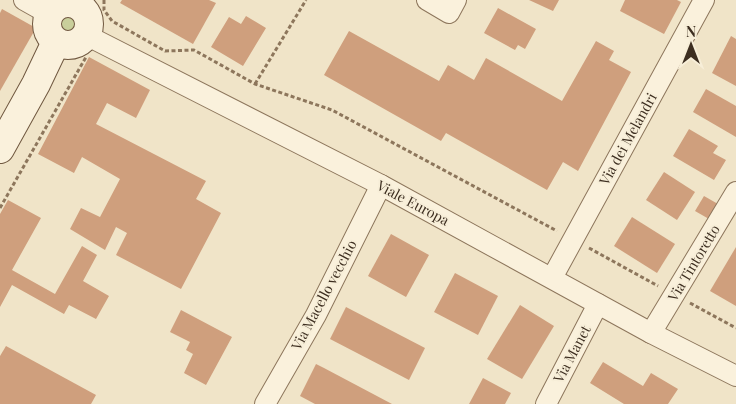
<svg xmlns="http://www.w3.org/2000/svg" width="736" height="404" font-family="'Playfair Display',serif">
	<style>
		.green { fill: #c9cf9b }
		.building { fill: #cf9f7d }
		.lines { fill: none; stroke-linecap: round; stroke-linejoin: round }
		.street-casing { stroke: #8d765c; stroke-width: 22 }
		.secondary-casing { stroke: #6f573f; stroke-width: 30 }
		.path { stroke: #8d765c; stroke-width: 3; stroke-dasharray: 4 2.5; stroke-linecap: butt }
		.street { stroke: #faf1dc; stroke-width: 20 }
		.secondary { stroke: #faf1dc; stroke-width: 28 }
		.labels { text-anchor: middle; stroke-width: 4; stroke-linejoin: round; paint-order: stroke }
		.street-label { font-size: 14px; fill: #3d2e20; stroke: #f7eed8 }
	</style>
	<rect width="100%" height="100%" fill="#f0e4c8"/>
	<circle class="green" cx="67" cy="24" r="13"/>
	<g class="building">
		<path d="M122,0H209L216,3L193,44L120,3Z"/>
		<path d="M529,0H559L553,11Z"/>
		<path d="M625,0H677L681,2L664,34L620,11Z"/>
		<path d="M498,8L536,29L525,49L518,45L515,50L484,33Z"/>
		<path d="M2,9L36,28L0,91V13Z"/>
		<path d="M246,16L266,28L243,66L211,47L229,17L241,24Z"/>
		<path d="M349,31L439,81L448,65L474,80L486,58L562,101L596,41L614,51L609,60L631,72L578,171L563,162L547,190L446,133L441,141L324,75Z"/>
		<path d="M731,36L736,39V86L712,73Z"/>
		<path d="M89,57L150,90L136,118L107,103L96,124L206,181L196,199L221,213L181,289L116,255L127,233L116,227L105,250L70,229L81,208L100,217L120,179L82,157L74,173L38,154Z"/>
		<path d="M706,89L736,106V137L693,112Z"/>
		<path d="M689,129L718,146L713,153L726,160L714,180L673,156Z"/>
		<path d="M664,172L695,192L677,220L646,200Z"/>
		<path d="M704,196L718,204L709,219L695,211Z"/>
		<path d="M8,200L41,218L12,270L55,294L82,246L97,255L83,281L109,296L96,319L69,305L64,314L12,285L0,307V214Z"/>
		<path d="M632,217L675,244L657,273L614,246Z"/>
		<path d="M391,234L429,255L406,297L368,276Z"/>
		<path d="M736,247V306L710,291Z"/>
		<path d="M455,273L498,296L478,335L434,312Z"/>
		<path d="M520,305L554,326L522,379L487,359Z"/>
		<path d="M346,307L425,348L409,380L330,339Z"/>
		<path d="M181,310L232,337L206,385L184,373L193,354L186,350L190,342L170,332Z"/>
		<path d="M6,346L96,395L91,404H0V356Z"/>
		<path d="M603,362L643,386L651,373L678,389L668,404H624L590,383Z"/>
		<path d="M316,364L324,368L392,404H315L300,396Z"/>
		<path d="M483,378L511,393L505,404H469Z"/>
	</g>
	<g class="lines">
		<g class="street-casing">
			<g id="street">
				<path d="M24,0L49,14"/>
				<path d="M427,0L449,13L456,0"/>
				<path d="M86,35L381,185L651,333L736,376"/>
				<path d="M552,278L704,0"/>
				<path d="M651,333L736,192"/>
				<path d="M265,404L316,315L381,185"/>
				<path d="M546,404L598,304"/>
			</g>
		</g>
		<g class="secondary-casing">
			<g id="secondary">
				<circle cx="68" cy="24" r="21"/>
				<path d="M0,149L36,84L56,42"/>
			</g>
		</g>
		<g class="path">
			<path d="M104,0V10L112,21L165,51L194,50L255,84L332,110L557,231"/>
			<path d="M255,84L306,0"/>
			<path d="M0,208L86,57"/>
			<path d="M589,248L658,286"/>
			<path d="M690,303L736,328"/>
		</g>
		<use href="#street" class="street"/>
		<use href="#secondary" class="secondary"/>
	</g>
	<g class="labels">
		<g class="street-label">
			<text transform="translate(628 139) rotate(-61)" y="5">Via dei Melandri</text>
			<text transform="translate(413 203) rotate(28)" y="5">Viale Europa</text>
			<text transform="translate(694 263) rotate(-59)" y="5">Via Tintoretto</text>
			<text transform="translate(324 295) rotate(-62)" y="5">Via Macello vecchio</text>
			<text transform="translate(572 354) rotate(-62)" y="5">Via Manet</text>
		</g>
	</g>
	<g transform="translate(691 45)" stroke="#f7eed8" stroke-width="4" paint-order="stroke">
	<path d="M0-4L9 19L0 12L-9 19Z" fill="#3d2e20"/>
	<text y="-8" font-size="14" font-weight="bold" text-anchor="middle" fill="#3d2e20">N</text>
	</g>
</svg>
